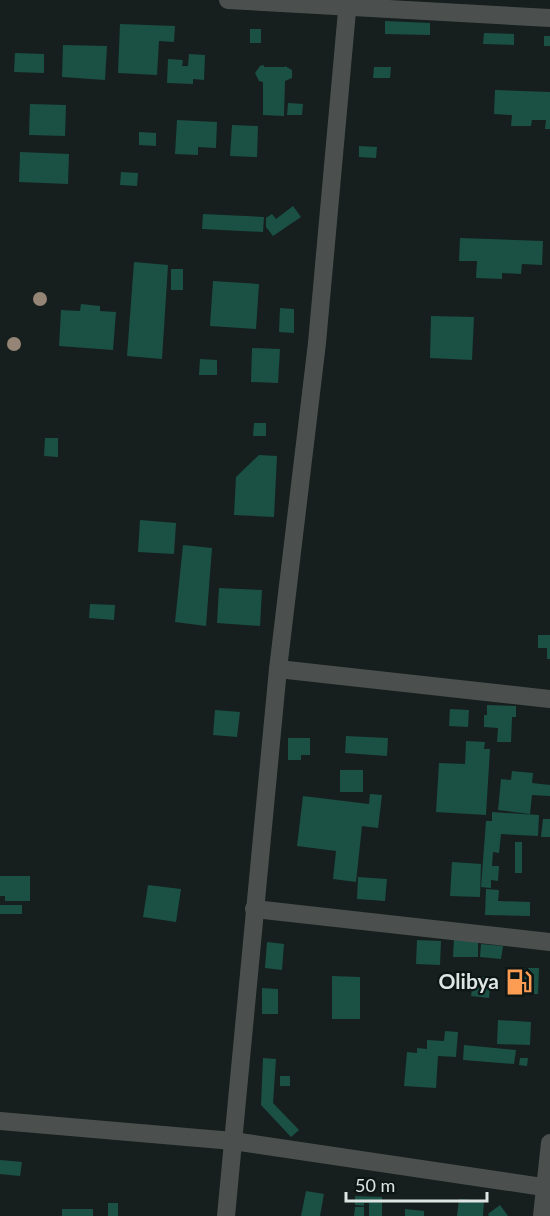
<svg xmlns="http://www.w3.org/2000/svg" width="550" height="1216" font-family="Lato,sans-serif">
	<style>
		.building { fill: #1b5045 }
		.lines { fill: none; stroke-linecap: round; stroke-linejoin: round }
		.minor { stroke: #4b504e; stroke-width: 18 }
		.tree { fill: #948576 }
		.labels { text-anchor: middle; stroke-width: 4.5; stroke-linejoin: round; paint-order: stroke }
		.poi-label { font-size: 21px; font-weight: bold; fill: #dee5e3; stroke: #0d1614; text-anchor: end }
	</style>
	<rect width="100%" height="100%" fill="#161f1d"/>
	<g class="building">
		<path d="M385,21L430,23V35L385,34Z"/>
		<path d="M120,24L175,26L174,42L159,41L157,75L118,73Z"/>
		<rect x="250" y="29" width="11" height="14"/>
		<path d="M484,33L514,34V45L483,44Z"/>
		<rect x="544" y="36" width="6" height="10"/>
		<path d="M63,45L107,46L105,80L62,77Z"/>
		<path d="M15,53L44,54V73L14,72Z"/>
		<path d="M189,54L205,55L204,80L193,79V84L167,83L168,59L183,60L182,66H188Z"/>
		<path d="M264,65V67H285V66L292,70V78L285,81L284,116L263,115V82L259,81L255,73L260,66Z"/>
		<path d="M374,67H391L390,78H373Z"/>
		<path d="M495,90L550,92V129H545L546,120H532L531,126H511L512,115L494,114Z"/>
		<path d="M288,103L303,104L302,115H287Z"/>
		<path d="M30,104L66,105L65,136L29,135Z"/>
		<path d="M177,120L217,122L216,148L198,147V155L175,154Z"/>
		<path d="M232,125L258,126L257,157L230,156Z"/>
		<path d="M139,132L156,133V146L139,145Z"/>
		<path d="M359,146L377,147L376,158L359,157Z"/>
		<path d="M20,152L69,154L68,184L19,182Z"/>
		<path d="M121,172L138,173L137,186L120,185Z"/>
		<path d="M293,206L301,217L273,236L266,227V218L272,214L276,219Z"/>
		<path d="M203,214L264,217L263,232L202,229Z"/>
		<path d="M460,238L543,241L542,265L522,264L521,274L502,273V279L476,278L477,261H459Z"/>
		<path d="M134,262L168,265L162,359L127,356Z"/>
		<rect x="171" y="269" width="12" height="21"/>
		<path d="M213,281L259,284L256,329L210,326Z"/>
		<path d="M81,304L100,306V311L116,312L113,350L59,346L61,310L80,311Z"/>
		<path d="M280,308L294,309V333L279,332Z"/>
		<path d="M431,316L474,317L472,360L430,358Z"/>
		<path d="M252,348L280,349L278,383L251,382Z"/>
		<path d="M200,359L217,360V375H199Z"/>
		<path d="M254,423H266V436H253Z"/>
		<path d="M45,438H58V457L44,456Z"/>
		<path d="M259,455L277,456L274,517L234,515L236,477Z"/>
		<path d="M140,520L176,523L174,554L138,552Z"/>
		<path d="M183,545L212,548L206,626L175,622Z"/>
		<path d="M219,588L262,590L260,626L217,623Z"/>
		<path d="M90,604L115,605L114,620L89,618Z"/>
		<path d="M538,635H550V659H547V648H538Z"/>
		<path d="M487,705L516,706V717H512L511,742H497L498,728L484,727V715H487Z"/>
		<path d="M450,709L469,710L468,727L449,726Z"/>
		<path d="M215,710L240,712L237,737L213,735Z"/>
		<path d="M346,736L388,738L387,756L345,753Z"/>
		<path d="M288,738H310V755H301V760H288Z"/>
		<path d="M466,741L485,742L484,749H490L486,815L436,812L439,763L465,764Z"/>
		<rect x="340" y="770" width="23" height="22"/>
		<path d="M512,771L533,773L532,783L550,785V796L532,795L530,814L498,810L501,779L511,780Z"/>
		<path d="M370,794L382,795L378,828L362,826L356,882L333,879L336,851L297,846L303,796L369,804Z"/>
		<path d="M492,812L539,815L538,836L501,834L499,853L493,852L492,866H499L498,881L491,880V888L481,887L486,821H492Z"/>
		<path d="M543,819H550V837H541Z"/>
		<rect x="515" y="842" width="7" height="31"/>
		<path d="M452,862L481,864L480,897L450,896Z"/>
		<path d="M0,876H30V901H5V896H0Z"/>
		<path d="M358,877L387,879L385,901L357,899Z"/>
		<path d="M148,885L181,889L176,922L143,917Z"/>
		<path d="M486,889L499,890L498,901L530,902V916L485,915Z"/>
		<rect x="0" y="905" width="22" height="9"/>
		<path d="M454,939H478V957H453Z"/>
		<path d="M417,940L441,941L440,965L416,964Z"/>
		<path d="M267,942L284,944L282,970L265,968Z"/>
		<path d="M481,944L503,946L501,959L480,957Z"/>
		<path d="M522,968H539L538,994H521Z"/>
		<path d="M332,976L360,977V1019H332Z"/>
		<path d="M474,976L491,978L489,998L471,996Z"/>
		<path d="M262,988L278,989V1014H262Z"/>
		<path d="M498,1020L531,1022L530,1045L497,1044Z"/>
		<path d="M445,1031L458,1032L456,1057L438,1056L436,1088L404,1086L407,1052L417,1053V1048L427,1049V1040L444,1041Z"/>
		<path d="M464,1045L516,1050L514,1064L463,1060Z"/>
		<path d="M263,1058L276,1059L273,1103L299,1130L291,1137L261,1105Z"/>
		<path d="M520,1058H528L527,1066L519,1065Z"/>
		<rect x="280" y="1076" width="10" height="10"/>
		<path d="M0,1160L22,1162L20,1176L0,1174Z"/>
		<path d="M306,1191L324,1194L320,1216H301Z"/>
		<path d="M355,1196L382,1197V1216H369V1203H364V1206L355,1205Z"/>
		<path d="M459,1199L484,1201L483,1216H457Z"/>
		<rect x="108" y="1203" width="10" height="13"/>
		<path d="M500,1205L508,1216H489L488,1214Z"/>
		<path d="M355,1207H364V1216H354Z"/>
		<rect x="62" y="1209" width="31" height="7"/>
		<path d="M405,1209L424,1211V1216H405Z"/>
	</g>
	<g class="lines">
		<g class="minor">
			<path d="M228,0L550,18"/>
			<path d="M278,669L550,699"/>
			<path d="M254,909L550,942"/>
			<path d="M0,1121L233,1141L550,1188"/>
			<path d="M226,1216L278,669L317,343L348,0"/>
			<path d="M542,1216L550,1143"/>
		</g>
	</g>
	<g class="tree">
		<circle cx="40" cy="299" r="7"/>
		<circle cx="14" cy="344" r="7"/>
	</g>
	<defs>
		<g id="fuel-bare" transform="scale(2.07)"><path d="M-5.5-6h7V0h2V4h1.3V-2.5L3-4.5l.8-.8L6-3V5H2.5V1h-1V6h-7ZM-4.2-4.7v3.2H.2V-4.7Z" fill="#fc9d53" stroke="#0d1614" stroke-width="2.5" paint-order="stroke"/></g>
	</defs>
	<g fill-rule="evenodd">
		<use href="#fuel-bare" x="519" y="982"/>
	</g>
	<g class="labels">
		<g class="poi-label">
			<text x="499" y="989">Olibya</text>
		</g>
	</g>
	<path d="M346 1192v9h141v-9" fill="none" stroke="#dee5e3" stroke-width="3"/>
	<text x="355" y="1192" font-size="18" fill="#dee5e3" stroke="#0d1614" stroke-width="4.5" paint-order="stroke">50 m</text>
</svg>
